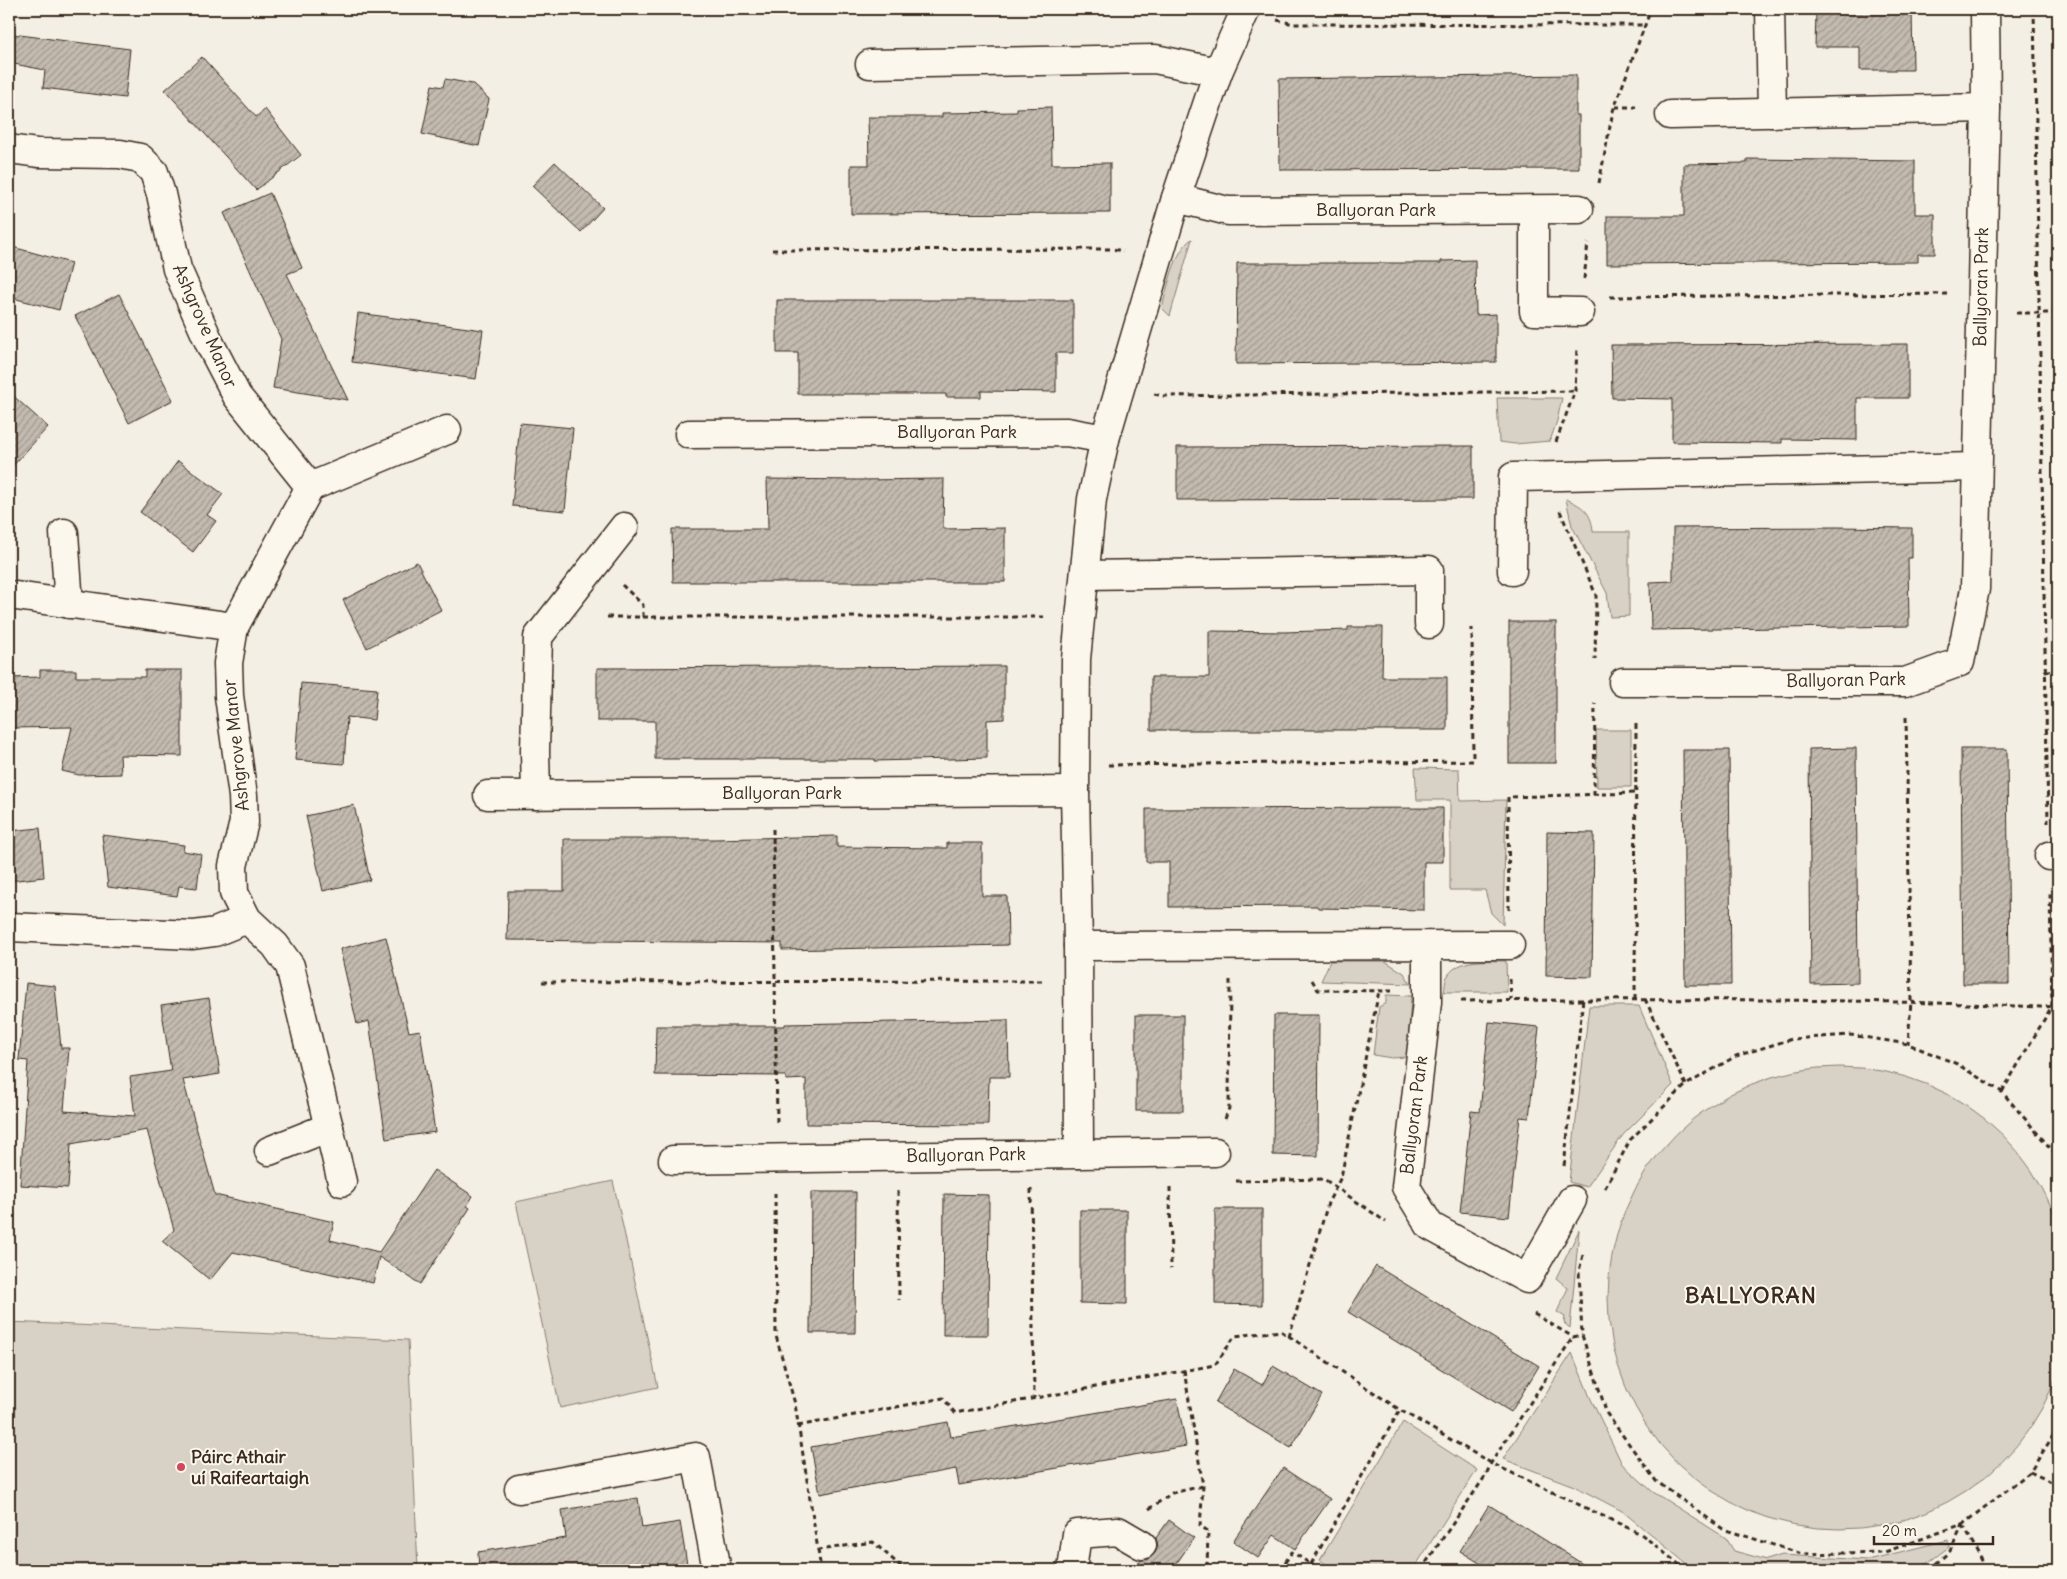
<svg xmlns="http://www.w3.org/2000/svg" width="2067" height="1579" font-family="Delius,sans-serif">
	<style>
		.grass { fill: #d8d1c6; stroke: #8a7e72 }
		.building { fill: url(#building-hatch); stroke: #3b2a1e }
		.lines { fill: none; stroke-linecap: round; stroke-linejoin: round }
		.minor-casing { stroke: #3b2a1e; stroke-width: 31 }
		.path { stroke: #3b2a1e; stroke-width: 3; stroke-dasharray: 5 4; stroke-linecap: butt }
		.minor { stroke: #fbf7ec; stroke-width: 28 }
		.poi-dot { fill: #d1495b; stroke: #fbf7ec; stroke-width: 2 }
		.labels { text-anchor: middle; stroke-width: 4; stroke-linejoin: round; paint-order: stroke }
		.street-label { font-size: 18px; fill: #3b2a1e; stroke: #fbf7ec }
		.poi-label { font-size: 18px; font-weight: bold; fill: #3b2a1e; stroke: #fbf7ec; text-anchor: start }
		.district-label { font-size: 22px; font-weight: bold; letter-spacing: 1px; fill: #3b2a1e; stroke: #fbf7ec }
	</style>
	<defs>
		<pattern id="building-hatch" width="6" height="6" patternUnits="userSpaceOnUse" patternTransform="scale(1.25)"><rect width="6" height="6" fill="#c3bbb0"/><path d="M-1 1l2-2M0 6l6-6M5 7l2-2" fill="none" stroke="#a0988f"/></pattern>
	</defs>
	<rect width="100%" height="100%" fill="#f3efe4"/>
	<filter id="ink" filterUnits="userSpaceOnUse"><feTurbulence type="fractalNoise" baseFrequency=".02" numOctaves="2"/><feDisplacementMap in="SourceGraphic" scale="10" xChannelSelector="R" yChannelSelector="G"/><feConvolveMatrix kernelMatrix="1 2 1 2 8 2 1 2 1" color-interpolation-filters="sRGB"/></filter>
	<g filter="url(#ink)">
		<g class="grass">
			<path d="M1192,239L1170,316L1162,308C1167,289 1175,249 1192,239Z"/>
			<path d="M1497,398H1562L1557,421L1550,441L1515,444L1499,442Z"/>
			<path d="M1566,499C1583,506 1592,513 1593,532H1629V616L1610,617L1607,593L1572,526Z"/>
			<path d="M1596,730H1631V787H1597Z"/>
			<path d="M1415,768L1459,769L1460,801L1506,800L1503,925L1491,913L1485,890H1450V800H1417Z"/>
			<path d="M1330,961H1385L1404,973L1411,984L1321,981Z"/>
			<path d="M1506,961L1507,992H1444C1445,988 1445,981 1447,977C1458,957 1488,961 1506,961Z"/>
			<path d="M1386,995L1411,996L1408,1052L1405,1057L1392,1058L1373,1055L1379,1007L1386,1003Z"/>
			<path d="M1589,1006H1639L1673,1085L1623,1135L1587,1187L1569,1182Z"/>
			<circle cx="1839" cy="1298" r="231"/>
			<path d="M613,1181L658,1387L560,1408L516,1202Z"/>
			<path d="M1579,1230L1570,1328L1564,1323L1565,1317L1557,1312L1568,1288L1556,1278Z"/>
			<path d="M9,1322L408,1340L418,1570H9Z"/>
			<path d="M1572,1353L1590,1397L1622,1464L1653,1492L1726,1538L1734,1551L1767,1560L1782,1555L1868,1560L1948,1540L1949,1547L1918,1570H1694L1622,1511L1574,1486L1503,1459Z"/>
			<path d="M1403,1422L1477,1470L1415,1567L1420,1570H1335L1320,1560Z"/>
		</g>
		<g class="building">
			<path d="M1860,9H1912L1913,70H1860V47H1815L1816,12H1860Z"/>
			<path d="M12,34L130,49L125,98L43,88L45,70L9,63Z"/>
			<path d="M202,57L256,117L265,109L301,155L256,190L165,90Z"/>
			<path d="M1576,75V115H1579V169L1280,170L1279,79Z"/>
			<path d="M445,79L473,84L489,99L479,146L422,134L432,85L443,87Z"/>
			<path d="M1051,107L1052,164L1110,163V213L851,214V165H869L868,117H942V113L1017,112V108Z"/>
			<path d="M1747,159L1915,161V214H1935V254H1918V262L1607,264V216H1684V164L1747,163Z"/>
			<path d="M555,162L603,208L581,232L532,186Z"/>
			<path d="M270,193L302,268L287,274L348,400L273,388L281,339L224,213Z"/>
			<path d="M9,246L71,263L59,310L9,297Z"/>
			<path d="M1475,260L1476,315L1496,314V362L1236,364L1237,263H1441V261Z"/>
			<path d="M119,294L173,400L129,423L75,316Z"/>
			<path d="M777,300H1073V353H1056V392L981,391V397H946V394H798V353H777Z"/>
			<path d="M358,313L483,330L476,379L352,362Z"/>
			<path d="M1908,344V398H1857V440L1782,439V443L1672,442V399L1612,398L1611,345Z"/>
			<path d="M9,392L48,427L9,470Z"/>
			<path d="M520,423L573,428L565,511L512,506Z"/>
			<path d="M1473,446V499L1177,500V447Z"/>
			<path d="M178,461L223,494L207,515L216,521L193,552L140,512Z"/>
			<path d="M767,479L858,480L944,479L943,529L1005,528V582H673L672,529H768Z"/>
			<path d="M1835,527L1912,528V558H1908L1909,626L1651,630L1650,582L1673,581V528Z"/>
			<path d="M417,562L441,610L367,648L343,600Z"/>
			<rect x="1509" y="622" width="47" height="141"/>
			<path d="M1348,627H1383L1382,677H1447V730H1151V677H1209V631L1284,632L1348,630Z"/>
			<path d="M1004,666V719L987,720V758L875,761V759H655V721H597V668Z"/>
			<path d="M40,670H76V677H145V670H182V756L120,755L121,774L79,775L62,771L72,727L11,728L10,678L40,677Z"/>
			<path d="M301,683L377,689L374,720L347,717L344,764L295,760Z"/>
			<path d="M1856,748L1858,983L1811,984L1809,749Z"/>
			<path d="M1961,749H2007L2009,984H1963Z"/>
			<path d="M1683,750H1729L1731,985H1685Z"/>
			<path d="M354,805L370,880L323,891L306,816Z"/>
			<path d="M1443,808V862H1424V910L1318,908L1317,906L1169,907V862H1146V809Z"/>
			<path d="M40,828L44,877L9,881V831Z"/>
			<path d="M1547,832L1594,833L1592,977L1546,976Z"/>
			<path d="M102,835L184,845L183,851L201,854L197,888L179,886L177,896L108,887Z"/>
			<path d="M837,836V847L947,848V843H982V896H1007L1008,945L782,950V943L507,940L508,891H564V839H714Z"/>
			<path d="M386,937L409,1032L420,1030L435,1132L386,1139L369,1021L357,1024L340,949Z"/>
			<path d="M26,983L55,986L61,1048H69L64,1111L135,1116L130,1077L171,1071L161,1005L209,998L220,1074L183,1080L215,1195L334,1222L330,1240L379,1252L434,1170L473,1196L467,1206L470,1208L420,1284L379,1257L373,1283L233,1252L210,1280L162,1241L174,1230L147,1130L71,1144L68,1188L20,1185L28,1061L19,1060Z"/>
			<rect x="1136" y="1015" width="47" height="96"/>
			<path d="M1274,1015H1319L1318,1156L1273,1155Z"/>
			<path d="M1008,1020L1009,1077H989L988,1125L806,1124V1079L786,1080V1076L655,1075L656,1026H785V1024Z"/>
			<path d="M1489,1022L1539,1027L1529,1118L1520,1117L1509,1217L1460,1212L1471,1111L1480,1112Z"/>
			<path d="M811,1192H856L855,1333H810Z"/>
			<path d="M944,1194L989,1195L988,1335H943Z"/>
			<path d="M1215,1209H1262V1305L1215,1304Z"/>
			<path d="M1080,1210H1127V1304L1080,1303Z"/>
			<path d="M1376,1266L1539,1366L1511,1412L1348,1312Z"/>
			<path d="M1273,1366L1322,1395L1291,1448L1215,1403L1234,1369L1262,1385Z"/>
			<path d="M1177,1399L1186,1446L959,1485L956,1469L820,1494L811,1447L948,1422L951,1437Z"/>
			<path d="M1283,1468L1330,1499L1295,1549L1274,1535L1258,1558L1233,1541Z"/>
			<path d="M638,1498L642,1528L680,1522L688,1570H479L478,1552L566,1538L562,1510Z"/>
			<path d="M1489,1505L1548,1542L1592,1570H1491L1460,1551Z"/>
			<path d="M1169,1520L1194,1538L1172,1570H1134L1141,1560L1149,1559L1155,1553L1158,1546L1156,1538Z"/>
		</g>
		<g class="lines">
			<g class="minor-casing">
				<g id="minor">
					<path d="M1770,9L1772,113"/>
					<path d="M870,64L1155,59L1218,72"/>
					<path d="M1670,115L1986,108"/>
					<path d="M9,149L38,153L120,154L140,158L154,172L161,194L177,269L210,344L237,396L310,487L234,627L228,663L229,696L243,796L244,822L233,866L234,893L247,919L275,945L290,966L342,1182"/>
					<path d="M1176,198L1228,211L1579,209"/>
					<path d="M1534,210V311L1580,312"/>
					<path d="M689,434L1067,432L1105,439"/>
					<path d="M310,487L447,430"/>
					<path d="M64,533L69,604"/>
					<path d="M1512,571L1513,477L1977,467"/>
					<path d="M1085,575L1429,570V624"/>
					<path d="M9,595L234,627"/>
					<path d="M1623,682H1905L1960,662L1975,589L1986,108L1985,9"/>
					<path d="M488,795L1075,791"/>
					<path d="M536,795L535,751L538,637L624,527"/>
					<path d="M2049,856H2058"/>
					<path d="M9,927L193,935L215,932L247,919"/>
					<path d="M1078,946L1510,945"/>
					<path d="M1427,946V1002L1406,1187L1430,1226L1527,1279L1572,1200"/>
					<path d="M269,1151L329,1127"/>
					<path d="M1079,1154L1078,946L1075,791L1076,659L1092,499L1105,439L1176,198L1218,72L1246,9"/>
					<path d="M673,1160L1215,1152"/>
					<path d="M519,1489L696,1457L717,1570"/>
					<path d="M1072,1570L1077,1534L1118,1531L1142,1545"/>
				</g>
			</g>
			<g class="path">
				<path d="M2034,9L2048,823"/>
				<path d="M1277,20L1294,24L1644,25"/>
				<path d="M1615,107H1636"/>
				<path d="M1599,183L1613,111L1651,9"/>
				<path d="M772,250L1113,249L1123,251"/>
				<path d="M1584,279L1588,243"/>
				<path d="M1610,297L1947,294"/>
				<path d="M2016,313H2058"/>
				<path d="M1154,394L1164,396L1575,391"/>
				<path d="M1556,442L1575,391L1577,347"/>
				<path d="M1560,511L1596,595L1595,660"/>
				<path d="M622,585L643,605V617"/>
				<path d="M607,617H1047"/>
				<path d="M2045,671H2058"/>
				<path d="M1906,717L1911,1001L1908,1044"/>
				<path d="M1108,765L1473,761L1472,628"/>
				<path d="M1594,795L1595,703"/>
				<path d="M773,829L777,1125"/>
				<path d="M1509,910L1508,797L1636,793"/>
				<path d="M1510,979L1511,1000"/>
				<path d="M1312,980L1318,990L1392,991"/>
				<path d="M542,982L1043,981"/>
				<path d="M1635,999L1636,721"/>
				<path d="M1645,999L1686,1085"/>
				<path d="M1461,1001C1654,999 1847,998 2040,1007L2058,1006"/>
				<path d="M2002,1092L2052,1006L2050,891"/>
				<path d="M1225,1119L1229,1108L1230,980"/>
				<path d="M1564,1166L1583,999"/>
				<path d="M1236,1181L1324,1179L1386,1222"/>
				<path d="M1170,1187L1171,1269"/>
				<path d="M1605,1188L1630,1140L1686,1085L1736,1056L1792,1039L1850,1035L1908,1044L1957,1064L2002,1092L2058,1157"/>
				<path d="M1031,1189L1034,1398"/>
				<path d="M898,1191L899,1300"/>
				<path d="M775,1193L776,1336L795,1404L818,1550L873,1542L905,1570"/>
				<path d="M1583,1255L1579,1271L1582,1335L1607,1414L1656,1481L1723,1529L1802,1554L1885,1552L1963,1524L2030,1472L2058,1428"/>
				<path d="M1534,1314L1573,1337L1582,1335"/>
				<path d="M1289,1337L1328,1203L1341,1177L1379,991"/>
				<path d="M1184,1370L1203,1486L1200,1526L1208,1531L1207,1570"/>
				<path d="M798,1426L943,1398L955,1413L1215,1365L1235,1336L1281,1331L1400,1410L1491,1463L1641,1534L1686,1570"/>
				<path d="M2030,1472L2058,1485"/>
				<path d="M1149,1509L1172,1493L1203,1486"/>
				<path d="M1963,1525L1987,1570"/>
				<path d="M818,1550L821,1570"/>
				<path d="M1311,1564L1400,1410"/>
				<path d="M1280,1570L1292,1552L1320,1570"/>
				<path d="M1421,1570L1486,1475L1491,1463L1573,1337"/>
				<path d="M1929,1570L1950,1551L1963,1524"/>
			</g>
			<use href="#minor" class="minor"/>
		</g>
	</g>
	<circle class="poi-dot" cx="181" cy="1467" r="5"/>
	<g class="labels">
		<g class="street-label">
			<text x="1376" y="216">Ballyoran Park</text>
			<text transform="translate(1981 287) rotate(-89)" y="6">Ballyoran Park</text>
			<text transform="translate(205 326) rotate(66)" y="6">Ashgrove Manor</text>
			<text x="957" y="438">Ballyoran Park</text>
			<text transform="translate(1846 680) rotate(-1)" y="6">Ballyoran Park</text>
			<text transform="translate(236 745) rotate(-96)" y="6">Ashgrove Manor</text>
			<text x="782" y="799">Ballyoran Park</text>
			<text transform="translate(1414 1115) rotate(-83)" y="6">Ballyoran Park</text>
			<text transform="translate(966 1155) rotate(-1)" y="6">Ballyoran Park</text>
		</g>
		<g class="poi-label">
			<text x="191" y="1463">Páirc Athair<tspan x="191" dy="21">uí Raifeartaigh</tspan></text>
		</g>
		<g class="district-label">
			<text x="1751" y="1303">BALLYORAN</text>
		</g>
	</g>
	<rect width="2067" height="1579" fill="none" stroke="#fbf7ec" stroke-width="30"/>
	<rect x="15" y="15" width="2037" height="1549" fill="none" stroke="#3b2a1e" stroke-width="2" filter="url(#ink)"/>
	<path d="M1874 1536v8h119v-8" fill="none" stroke="#3b2a1e" stroke-width="2.5"/>
	<text x="1882" y="1536" font-size="15" fill="#3b2a1e" stroke="#fbf7ec" stroke-width="4" paint-order="stroke">20 m</text>
</svg>
